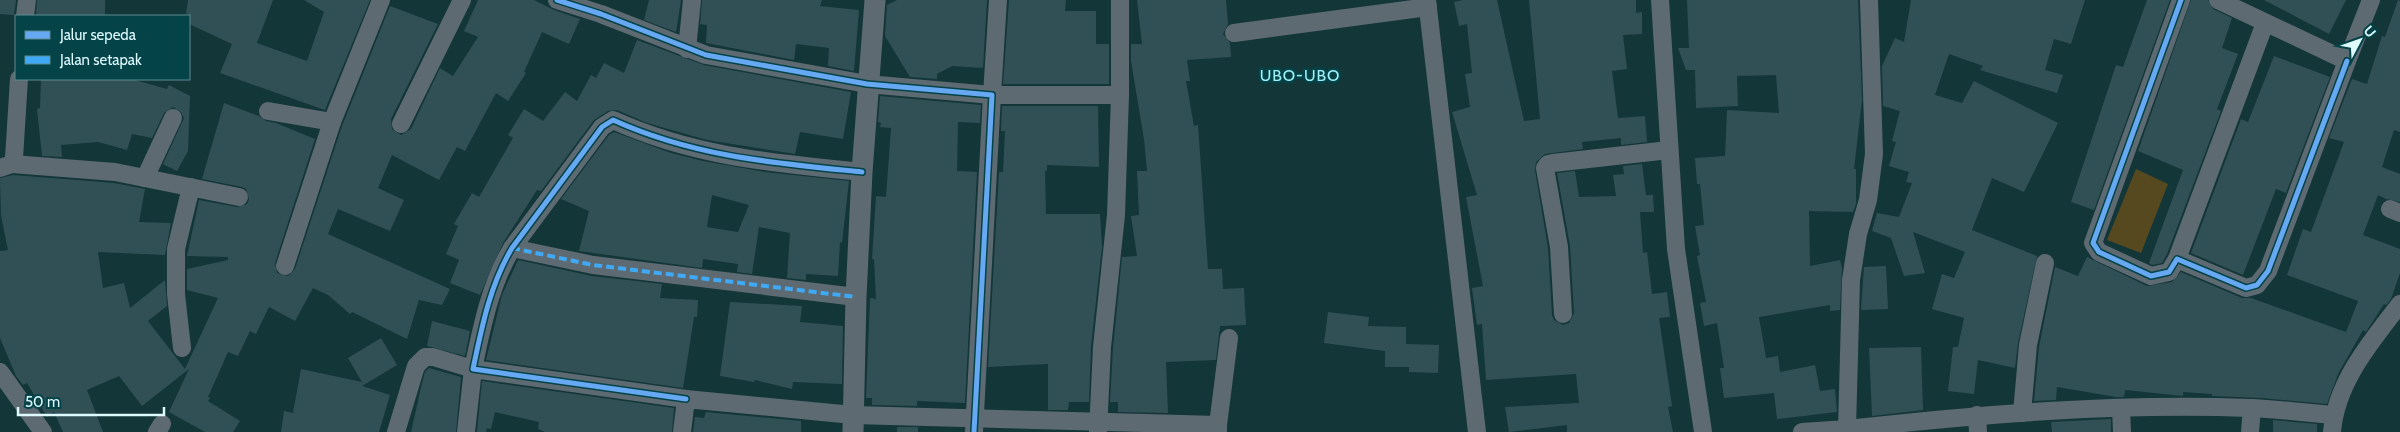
<svg xmlns="http://www.w3.org/2000/svg" width="2400" height="432" font-family="Cabin,sans-serif">
	<style>
		.green { fill: #57491f }
		.building { fill: #305056; fill-rule: evenodd }
		.lines { fill: none; stroke-linecap: round; stroke-linejoin: round }
		.minor { stroke: #5d6a71; stroke-width: 18 }
		.tertiary { stroke: #5d6a71; stroke-width: 21 }
		.quiet { stroke: #3fa9f5; stroke-width: 4; stroke-dasharray: 8 4; stroke-linecap: butt }
		.cycleway-casing { stroke: #044348; stroke-width: 8 }
		.cycleway { stroke: #66a8f1; stroke-width: 5 }
		.labels { text-anchor: middle; stroke-width: 5; stroke-linejoin: round; paint-order: stroke }
		.quarter-label { font-size: 16px; letter-spacing: 1px; fill: #a3f1f9; stroke: #044348 }
	</style>
	<rect width="100%" height="100%" fill="#133639"/>
	<path class="green" d="M2136,169L2168,184L2141,253L2107,240Z"/>
	<g class="building">
		<path d="M0,0H16L14,15L0,14Z"/>
		<path d="M37,0H105V16L36,15Z"/>
		<path d="M188,0H273L257,43L307,61L324,12L304,0H370L325,110L220,73L232,44L189,24V14H186Z"/>
		<path d="M478,0H534L554,10L580,19L569,44L542,32L524,72L526,73L508,101L496,93L465,151L457,147L439,180L392,155L378,188L404,200L390,231L338,209L328,234L450,289L442,305L419,300L407,339L352,312L350,314L328,295L313,288L295,321L269,307L256,334L250,331L238,356L228,352L208,397L210,398L208,401L240,421L233,432H205L169,412L189,369L142,406L119,376L87,390L103,432H63L54,412L47,417L27,383L23,385L16,376L0,338V251L8,250L1,216L0,178L13,175L114,183L145,189L139,222L171,223L165,255L98,252L103,288L124,283L130,308L165,280L167,306L148,321L185,369L218,298L187,290V269L228,260V257L187,256L199,200L237,207L247,204L249,199L246,189L242,187L202,179L224,103L259,116L266,121L276,123L315,139L275,263L277,273L288,276L295,269L342,126L390,6L438,24L391,119L392,129L401,135L411,129L440,68L453,76L478,37L464,31Z"/>
		<path d="M649,0H681L676,32L644,20Z"/>
		<path d="M702,0H822L820,6L859,10L854,71L828,66L829,48L796,44L794,60L706,43L707,25L700,24Z"/>
		<path d="M897,0H987L983,68L952,66L937,74V79L910,77L885,36L887,5Z"/>
		<path d="M1009,0H1066L1065,11H1096V44H1109V84H1003Z"/>
		<path d="M1137,0H1226L1228,24L1223,34L1230,43L1231,57L1187,60L1190,81H1186L1194,126L1198,125L1208,269H1222L1223,289L1244,288L1246,325L1220,326L1216,360L1166,362L1168,413L1118,412V402H1110L1113,348L1122,257L1137,256L1131,216L1139,215L1137,171H1147L1144,139L1131,61V44H1142Z"/>
		<path d="M1463,0H1497L1524,121L1540,119L1529,0H1636V13L1642,12V34L1623,35L1627,69L1612,71L1618,118L1645,116L1647,142L1621,145V138L1582,142L1583,149L1545,154L1536,162L1535,170L1548,248L1552,315L1554,320L1563,325L1569,323L1574,313L1570,246L1557,173L1575,171L1579,197L1616,196L1613,175L1624,174L1623,166L1642,164L1646,195H1653L1654,212H1640L1643,253L1647,252L1652,294L1667,292L1670,317L1659,318L1672,406L1668,407L1673,432H1567V425L1509,432L1505,407L1579,403L1576,374L1486,380L1482,324L1477,325L1472,288L1483,286L1466,197L1477,195L1452,112L1470,107L1465,74L1472,73L1467,24L1459,26L1454,2Z"/>
		<path d="M1687,0H1858L1862,100L1854,169H1856V204L1853,212L1809,211L1810,266L1840,260L1842,268L1840,310L1830,311V305L1759,317L1766,358L1778,356L1780,372L1815,365L1820,391L1835,389L1837,412L1777,419L1774,393L1724,398L1720,368H1724L1717,323L1704,326L1700,303L1706,302L1697,256L1700,255L1695,226L1704,225L1700,184H1697L1695,158L1725,156L1727,110L1779,113L1776,75L1737,76L1738,106L1696,108L1695,70H1686L1678,48H1689Z"/>
		<path d="M1911,0H2085L2071,44L2054,39L2045,70L2063,75L2057,93L1980,70L1983,66L1949,54L1935,95L1962,103L1974,81L2058,123L2024,192L1992,178L1972,230L2037,256L2018,343L2015,368L1978,360L1974,394L1948,391L1953,347H1958L1964,318L1932,309L1942,274L1954,278L1965,252L1913,232L1925,273L1904,276L1891,238L1872,231L1877,213L1899,217L1912,183L1906,182L1909,172L1889,166L1896,142L1892,141L1900,111L1883,106L1882,66L1895,38L1904,42Z"/>
		<path d="M2147,0H2170L2094,210L2071,202L2116,65L2123,67Z"/>
		<path d="M2191,0H2208L2213,9L2232,18L2222,48L2238,54L2217,109L2221,111L2167,254L2162,263L2152,265L2149,263L2183,170L2138,151Z"/>
		<path d="M2264,0H2346L2329,34Z"/>
		<path d="M2398,0L2400,1V132L2394,130L2382,167L2400,174V202L2386,199L2378,195L2363,235L2400,249V273L2391,299L2386,305L2384,304L2366,332L2363,330L2338,374L2327,404L2261,398L2212,396V394L2183,392V396L2125,390L2124,397H2116L2057,387L2056,400L2034,401L2039,347L2055,267L2078,276L2087,257L2147,286L2172,282L2181,272L2242,298H2251L2346,332L2358,301L2287,275L2303,229L2311,232L2344,142L2329,138L2352,79L2367,84L2382,36L2385,37Z"/>
		<path d="M637,40L704,65L851,92L843,139L800,132L795,154L707,140L647,123L617,110L608,111L594,120L541,191L537,190L503,243L480,295L450,283L459,260L446,254L458,226L454,224L472,193L479,197L513,138L508,135L524,109L543,121L565,92L577,101L591,75L596,78L604,63L624,73Z"/>
		<path d="M2274,56L2330,77L2286,193L2276,189L2243,275L2191,253L2241,119L2248,122Z"/>
		<path d="M41,79H131L167,89L169,85L190,96L188,151L177,171L163,164L184,118L181,112L173,107L164,113L152,138L132,134L127,150L98,142L61,145L62,157L42,156L37,109L40,108Z"/>
		<path d="M880,96L981,105L980,123L958,122L957,171L977,172L965,403L917,401V406L872,405V398H866L870,298L876,299L874,259H872L876,196L886,197L891,128L880,127L881,123L878,122Z"/>
		<path d="M1002,106H1098L1099,167L1047,165V171H1045L1046,214H1100L1102,247L1091,346L1089,402H1069L1068,410H1048V364L988,367L999,172H1003L1005,131H1001Z"/>
		<path d="M614,132L671,153L703,161L765,172L849,181L842,243L840,242L838,276L806,274V280L787,278L790,233L759,227L752,274L737,272L738,264L703,259L702,268L579,251L589,211L561,199L609,135ZM712,195L749,205L738,232L707,227Z"/>
		<path d="M518,260L592,276L662,284L660,298L698,300L697,317H694L683,388L486,360L502,295Z"/>
		<path d="M1886,266L1888,309L1861,310L1864,267Z"/>
		<path d="M730,302L802,306L800,322L843,326L842,384L793,382L792,389L755,380L754,382L720,376Z"/>
		<path d="M1328,312L1369,317L1368,326L1406,327V344L1439,345L1438,373L1409,372V367H1385V351L1324,343Z"/>
		<path d="M432,321L470,331L465,356L427,346Z"/>
		<path d="M381,338L397,365L362,386L390,395L379,432H281L284,411L293,413L301,369L362,382L348,358Z"/>
		<path d="M1921,347L1923,410L1872,416L1869,348Z"/>
		<path d="M429,368L461,377L456,432H411L422,383L425,372Z"/>
		<path d="M482,381L674,408L672,432H545L538,429L539,422L495,412L491,429L487,428L486,432H477Z"/>
		<path d="M706,412L801,421V432H693L695,417L704,418Z"/>
		<path d="M2111,419V432H2052L2051,422Z"/>
		<path d="M2273,420L2317,424V432H2273Z"/>
		<rect x="897" y="427" width="21" height="5"/>
	</g>
	<g class="lines">
		<g class="minor">
			<path d="M557,0L601,14L706,55L867,84L992,95L974,432"/>
			<path d="M998,0L992,95H1120L1116,215L1102,347L1098,432"/>
			<path d="M1427,0L1477,432"/>
			<path d="M1660,0L1676,249L1703,432"/>
			<path d="M2181,0L2093,243L2099,252L2151,276L2169,272L2177,259L2246,288L2257,285L2268,271L2347,61"/>
			<path d="M2218,0L2347,61L2371,0"/>
			<path d="M25,16L27,0"/>
			<path d="M1234,33L1428,7"/>
			<path d="M687,49L692,0"/>
			<path d="M1120,95V0"/>
			<path d="M268,111L332,122L381,0"/>
			<path d="M401,124L462,0"/>
			<path d="M12,164L115,172L239,197"/>
			<path d="M0,168L12,164L14,158L19,79"/>
			<path d="M145,178L173,118"/>
			<path d="M2390,209L2400,213"/>
			<path d="M512,248L593,265L856,297"/>
			<path d="M2177,259L2265,23"/>
			<path d="M285,266L332,122"/>
			<path d="M1563,314L1559,247L1545,168L1548,164L1553,163L1669,150"/>
			<path d="M182,348L176,294V249L191,187"/>
			<path d="M0,372L43,432"/>
			<path d="M686,399L473,369C482,326 490,285 512,248L602,127L613,120C695,157 774,163 862,172"/>
			<path d="M2121,408L2122,432"/>
			<path d="M2022,413L2028,345L2045,263"/>
			<path d="M1977,415L1978,432"/>
			<path d="M1218,425L1229,338"/>
			<path d="M1847,429C1981,414 2116,403 2250,408C2278,409 2306,413 2333,415"/>
			<path d="M157,432L162,424"/>
			<path d="M396,432L416,366L425,357H433L473,369L466,432"/>
			<path d="M682,432L686,399L853,415L1218,425V432"/>
			<path d="M1802,432L1847,429L1851,280L1858,234L1868,200L1874,154L1869,0"/>
			<path d="M2250,432L2252,408"/>
			<path d="M2332,432C2336,382 2371,342 2400,304"/>
		</g>
		<path class="tertiary" d="M853,432L856,297L862,172L875,0"/>
		<path class="quiet" d="M512,248L593,265L856,297"/>
		<g class="cycleway-casing">
			<g id="cycleway">
				<path d="M557,0L601,14L706,55L867,84L992,95L974,432"/>
				<path d="M2181,0L2093,243L2099,252L2151,276L2169,272L2177,259L2246,288L2257,285L2268,271L2347,61"/>
				<path d="M686,399L473,369C482,326 490,285 512,248L602,127L613,120C695,157 774,163 862,172"/>
			</g>
		</g>
		<use href="#cycleway" class="cycleway"/>
	</g>
	<g class="labels">
		<g class="quarter-label">
			<text x="1300" y="81">UBO-UBO</text>
		</g>
	</g>
	<rect x="15" y="15" width="175" height="65" fill="#044348" stroke="#5c8c90"/>
	<rect x="25" y="31" width="25" height="8" fill="#66a8f1" stroke="#5c8c90"/>
	<text x="60" y="40" font-size="15" fill="#dffafd">Jalur sepeda</text>
	<rect x="25" y="56" width="25" height="8" fill="#3fa9f5" stroke="#5c8c90"/>
	<text x="60" y="65" font-size="15" fill="#dffafd">Jalan setapak</text>
	<g transform="translate(2360 40) rotate(49)" stroke="#044348" stroke-width="4" paint-order="stroke">
	<path d="M0-4L9 19L0 12L-9 19Z" fill="#dffafd"/>
	<text y="-8" font-size="14" font-weight="bold" text-anchor="middle" fill="#dffafd">U</text>
	</g>
	<path d="M18 407v8h146v-8" fill="none" stroke="#dffafd" stroke-width="2.5"/>
	<text x="25" y="407" font-size="15" fill="#dffafd" stroke="#044348" stroke-width="4" paint-order="stroke">50 m</text>
</svg>
